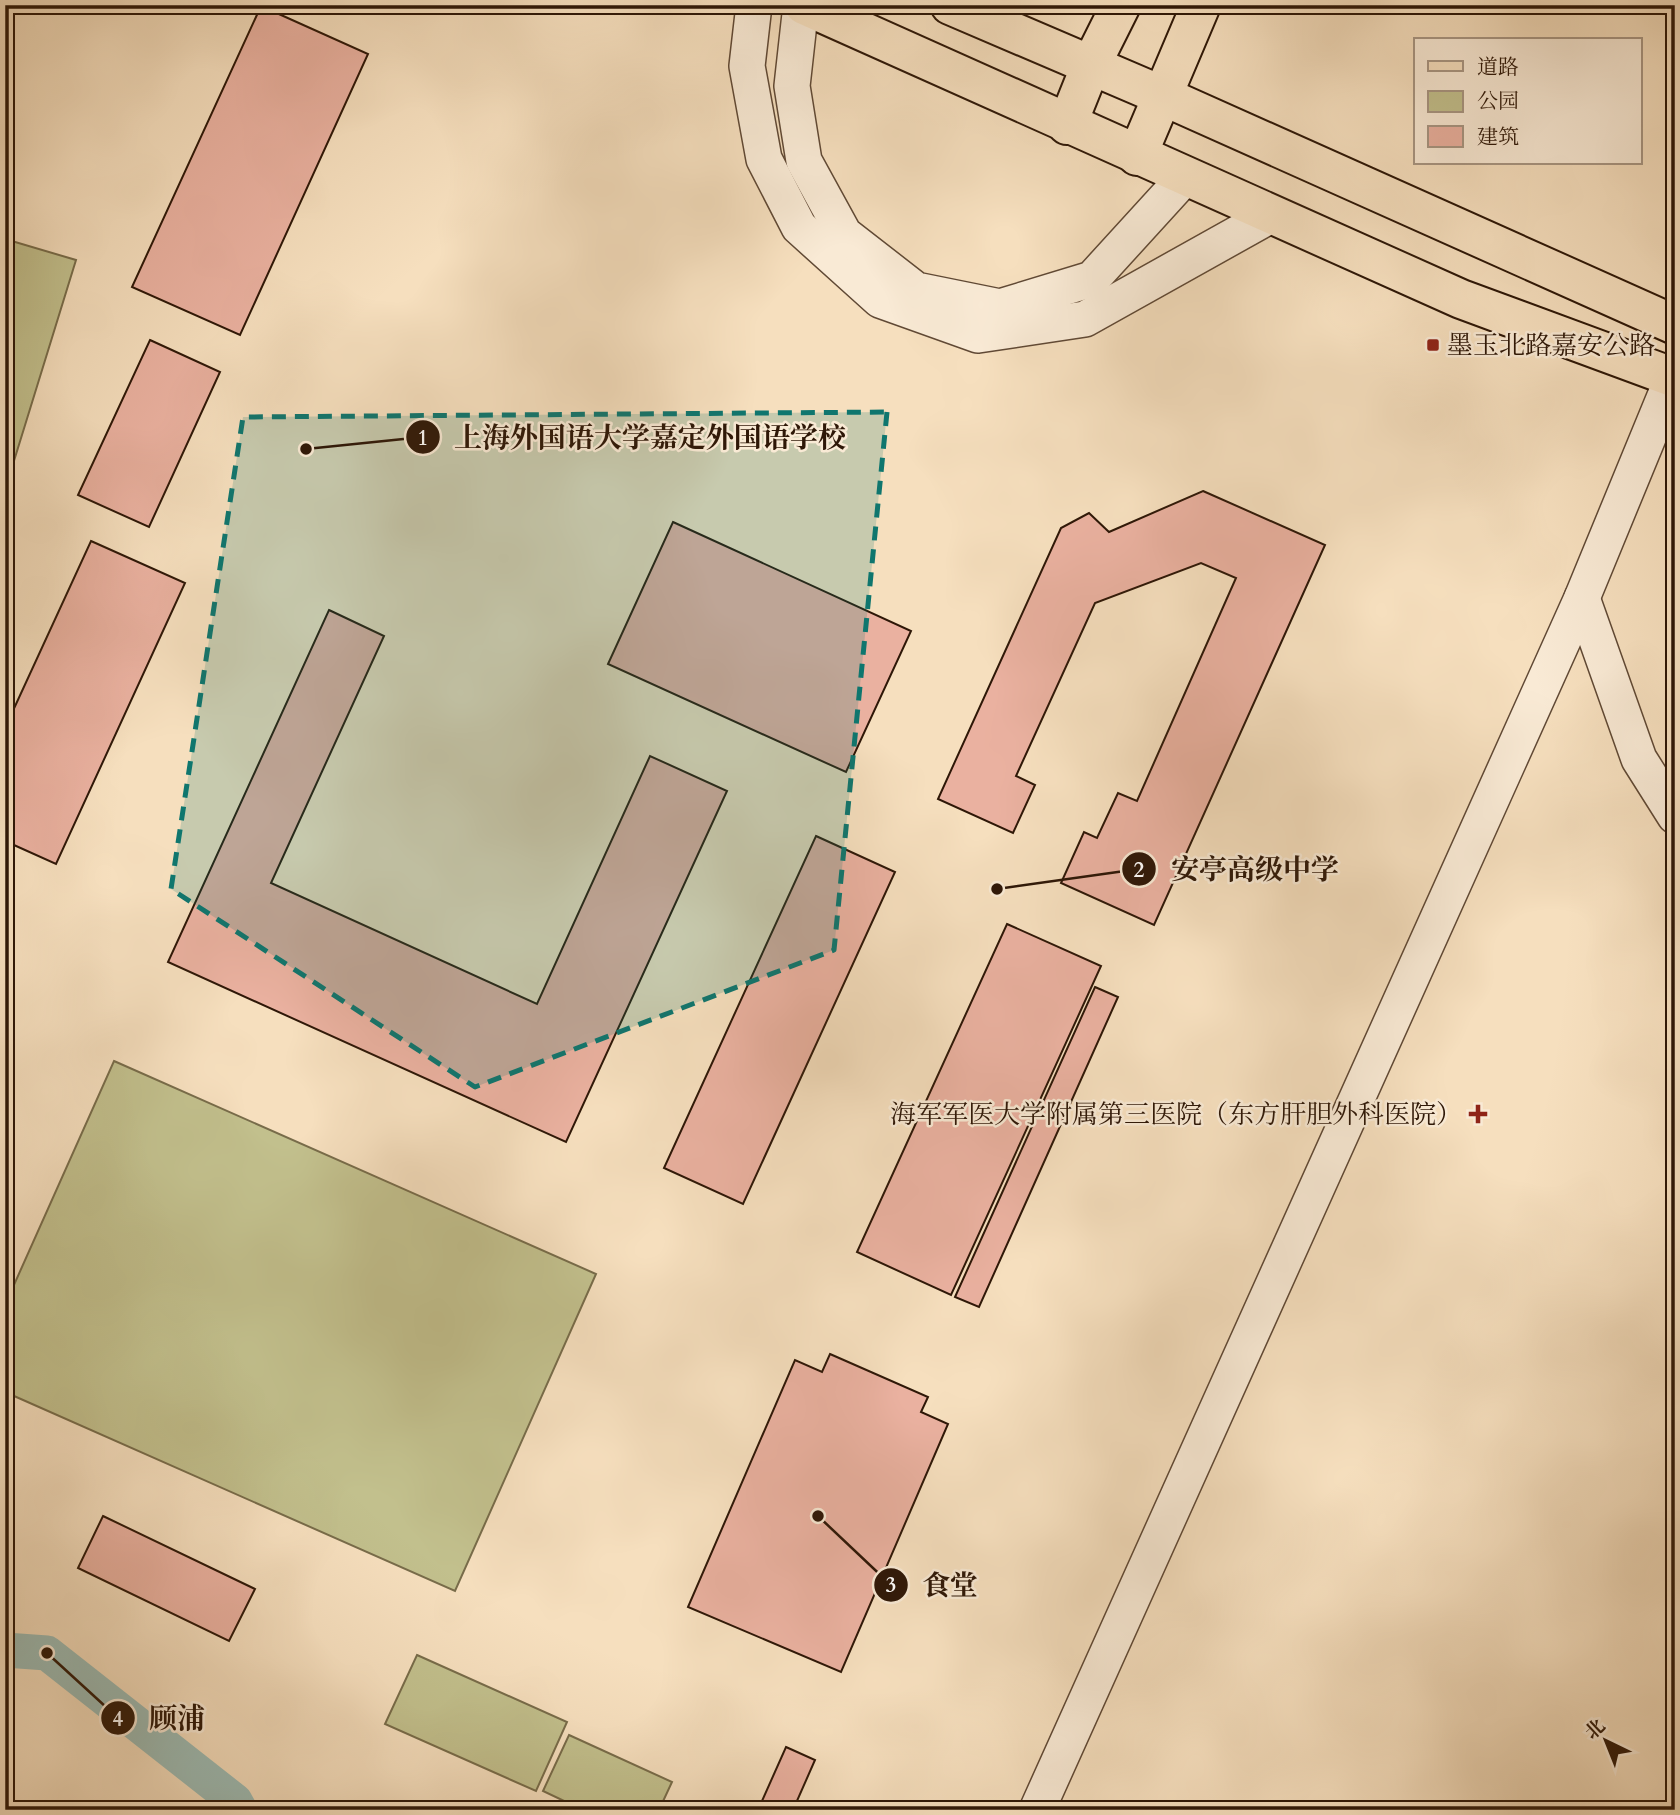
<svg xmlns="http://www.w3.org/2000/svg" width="1680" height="1815" font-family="Cardo,'Noto Serif SC',serif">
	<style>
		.green { fill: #c2c08d; stroke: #786c4a; stroke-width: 2 }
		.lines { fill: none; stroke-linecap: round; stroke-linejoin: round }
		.canal { stroke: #9dbcb5; stroke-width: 35 }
		.building { fill: #eab1a0; stroke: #2e1707; stroke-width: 2 }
		.minor-casing { stroke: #604935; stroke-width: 38 }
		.major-casing { stroke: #2e1707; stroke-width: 42 }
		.minor { stroke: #f9ead5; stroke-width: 35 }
		.major { stroke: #f6dfbe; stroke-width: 38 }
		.marked { fill: #0f766e; fill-opacity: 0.2; stroke: #0f766e; stroke-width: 5; stroke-dasharray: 14 9; stroke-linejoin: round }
		.poi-dot { fill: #8f2418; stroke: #f9ead5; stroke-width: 2.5 }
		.labels { text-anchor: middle; stroke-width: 5; stroke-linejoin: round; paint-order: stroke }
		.poi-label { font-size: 26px; fill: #2e1707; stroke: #f9ead5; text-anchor: start }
		.leader { fill: none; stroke: #2e1707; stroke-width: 2.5 }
		.callout-dot { fill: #2e1707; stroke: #f9ead5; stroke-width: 2.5 }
		.mark-label { font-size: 21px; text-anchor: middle; font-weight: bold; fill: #fff }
		.callout-label { font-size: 28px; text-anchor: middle; font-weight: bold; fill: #2e1707; stroke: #f9ead5; stroke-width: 5; stroke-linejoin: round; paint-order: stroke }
	</style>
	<rect width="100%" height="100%" fill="#f6dfbe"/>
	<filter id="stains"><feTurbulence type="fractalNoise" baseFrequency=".00286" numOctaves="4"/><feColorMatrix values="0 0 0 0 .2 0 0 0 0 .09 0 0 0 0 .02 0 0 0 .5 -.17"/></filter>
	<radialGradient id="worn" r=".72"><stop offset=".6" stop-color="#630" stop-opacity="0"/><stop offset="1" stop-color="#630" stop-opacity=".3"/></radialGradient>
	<g class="green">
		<path d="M5,239L76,260L5,490Z"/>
		<path d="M114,1061L596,1274L455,1591L5,1392V1305Z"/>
		<path d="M417,1655L567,1722L536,1791L385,1724Z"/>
		<path d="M569,1735L672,1782L659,1810H583L543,1791Z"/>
	</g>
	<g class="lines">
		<path class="canal" d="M5,1650L47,1653L235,1801L240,1810"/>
	</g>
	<g class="building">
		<path d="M261,6L368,54L240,335L132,287Z"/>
		<path d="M150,340L220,372L149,527L78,495Z"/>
		<path d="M1203,491L1325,545L1154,925L1061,883L1084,832L1097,838L1118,793L1137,801L1236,578L1201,563L1095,603L1016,776L1035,785L1013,833L938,799L1061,528L1089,513L1109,532Z"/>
		<path d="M673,522L911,631L846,772L608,664Z"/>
		<path d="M91,541L185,583L56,864L5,841V728Z"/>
		<path d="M329,610L384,636L271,883L537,1004L650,756L727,791L566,1142L168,962Z"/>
		<path d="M816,836L895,872L743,1204L664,1168Z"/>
		<path d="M1007,924L1101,966L951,1295L857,1252Z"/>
		<path d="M1095,987L1118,997L979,1307L955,1297Z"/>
		<path d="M830,1354L928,1397L921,1412L948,1424L841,1672L688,1607L795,1360L822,1372Z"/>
		<path d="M103,1516L255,1589L229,1641L78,1568Z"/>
		<path d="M786,1747L815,1760L793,1810H758Z"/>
	</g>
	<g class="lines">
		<g class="minor-casing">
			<g id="minor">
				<path d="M754,5L747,66L764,159L799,227L880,300L978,335L1085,319L1271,215"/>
				<path d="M801,5L792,86L804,161L844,234L916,290L1000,307L1092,279L1185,177"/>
				<path d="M1582,598L1639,759L1675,816"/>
				<path d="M1037,1810L1582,598L1673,377"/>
			</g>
		</g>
		<g class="major-casing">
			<g id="major">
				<path d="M804,5L1461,299L1675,378"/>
				<path d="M950,5L1163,96L1675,325"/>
				<path d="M1067,125L1091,65L1121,5"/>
				<path d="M1137,156L1201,5"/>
			</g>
		</g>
		<use href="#minor" class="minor"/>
		<use href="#major" class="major"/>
	</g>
	<path class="marked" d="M887,412L834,950L475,1087L171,889L243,417Z"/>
	<g class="poi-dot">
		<rect x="1426" y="338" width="14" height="14" rx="3.5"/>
		<path d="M1474.5 1103.5h7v7h7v7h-7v7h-7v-7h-7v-7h7z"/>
	</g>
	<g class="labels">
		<g class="poi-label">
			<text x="1447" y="354">墨玉北路嘉安公路</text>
			<text x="1462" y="1123" text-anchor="end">海军军医大学附属第三医院（东方肝胆外科医院）</text>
		</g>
	</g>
	<path class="leader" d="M306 449L423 437M997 889L1139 869M818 1516L891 1585M47 1653L118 1718"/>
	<g class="callout-dot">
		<circle cx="306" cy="449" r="7"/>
		<circle cx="997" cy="889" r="7"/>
		<circle cx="818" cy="1516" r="7"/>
		<circle cx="47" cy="1653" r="7"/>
		<circle cx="423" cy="437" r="18"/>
		<circle cx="1139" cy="869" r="18"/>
		<circle cx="891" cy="1585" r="18"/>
		<circle cx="118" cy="1718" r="18"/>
	</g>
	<g class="mark-label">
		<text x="423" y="445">1</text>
		<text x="1139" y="877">2</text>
		<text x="891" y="1592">3</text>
		<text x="118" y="1726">4</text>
	</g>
	<g class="callout-label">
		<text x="650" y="447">上海外国语大学嘉定外国语学校</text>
		<text x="1255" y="879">安亭高级中学</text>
		<text x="950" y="1595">食堂</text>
		<text x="177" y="1728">顾浦</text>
	</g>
	<rect width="1680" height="1815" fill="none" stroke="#f6dfbe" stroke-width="28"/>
	<rect x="7" y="7" width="1666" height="1801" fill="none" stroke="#2e1707" stroke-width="3.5"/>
	<rect x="14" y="14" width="1652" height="1787" fill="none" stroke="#2e1707" stroke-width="2"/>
	<rect x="1414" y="38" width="228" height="126" fill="#f9ead5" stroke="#a89683" stroke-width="2"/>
	<rect x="1428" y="61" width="35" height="10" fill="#f6dfbe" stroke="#a89683" stroke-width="2"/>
	<text x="1477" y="74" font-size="21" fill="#2e1707">道路</text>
	<rect x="1428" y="91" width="35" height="21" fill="#c2c08d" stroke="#a89683" stroke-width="2"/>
	<text x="1477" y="108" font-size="21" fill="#2e1707">公园</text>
	<rect x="1428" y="126" width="35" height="21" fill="#eab1a0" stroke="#a89683" stroke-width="2"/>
	<text x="1477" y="144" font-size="21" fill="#2e1707">建筑</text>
	<g transform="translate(1606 1741) rotate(317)" stroke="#f9ead5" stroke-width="5" paint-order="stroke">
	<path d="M0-5L12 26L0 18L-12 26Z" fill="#2e1707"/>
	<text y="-10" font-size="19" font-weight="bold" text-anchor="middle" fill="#2e1707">北</text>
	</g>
	<rect width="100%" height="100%" filter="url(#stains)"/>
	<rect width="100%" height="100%" fill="url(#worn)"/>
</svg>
